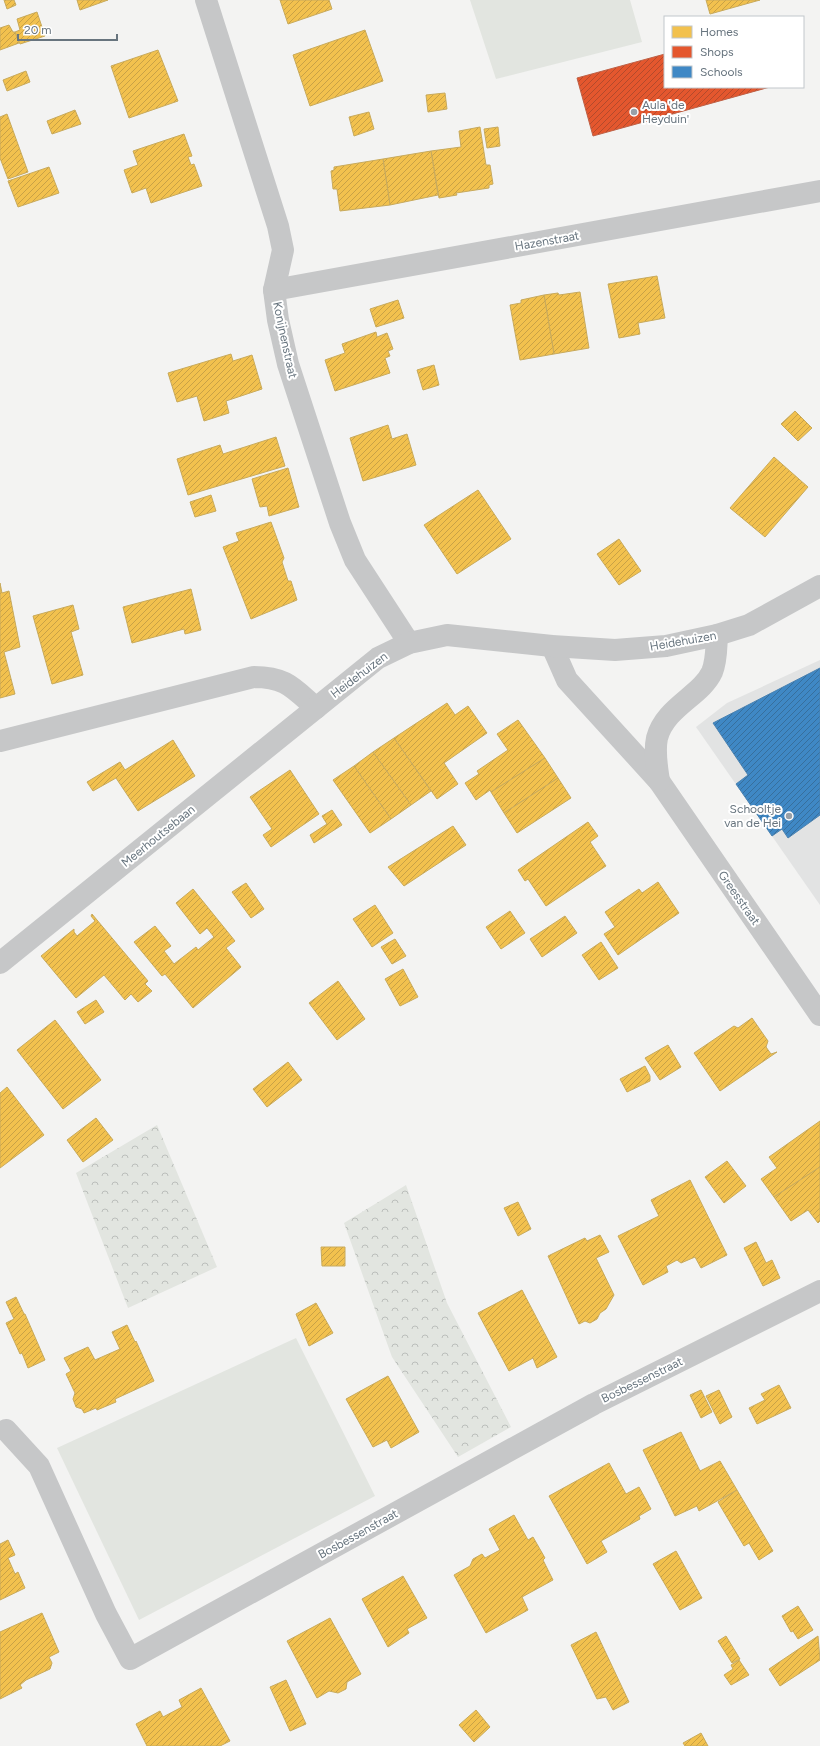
<svg xmlns="http://www.w3.org/2000/svg" width="820" height="1746" font-family="Figtree,sans-serif">
	<style>
		.built { fill: #e2e3e3 }
		.green { fill: #e2e5e0 }
		.forest { fill: url(#forest-crowns) }
		.homes { fill: url(#homes-hatch); stroke: #c8aa5c }
		.shops { fill: url(#shops-hatch); stroke: #be6046 }
		.schools { fill: url(#schools-hatch); stroke: #4b82b0 }
		.lines { fill: none; stroke-linecap: round; stroke-linejoin: round }
		.minor { stroke: #c6c7c8; stroke-width: 22 }
		.tertiary { stroke: #c6c7c8; stroke-width: 22 }
		.poi-dot { fill: #98a0a7; stroke: #fff; stroke-width: 1.5 }
		.labels { text-anchor: middle; stroke-width: 4; stroke-linejoin: round; paint-order: stroke }
		.poi-label { font-size: 12px; fill: #67747e; stroke: #fff; text-anchor: start }
		.street-label { font-size: 12px; fill: #67747e; stroke: #fff }
	</style>
	<defs>
		<pattern id="forest-crowns" width="20" height="18" patternUnits="userSpaceOnUse"><rect width="20" height="18" fill="#e2e5e0"/><path d="M2 6a3 3 0 1 1 6 0M12 15a3 3 0 1 1 6 0" fill="none" stroke="#bbbebb"/></pattern>
		<pattern id="homes-hatch" width="6" height="6" patternUnits="userSpaceOnUse"><rect width="6" height="6" fill="#f2c14e"/><path d="M-1 1l2-2M0 6l6-6M5 7l2-2" fill="none" stroke="#c8a146"/></pattern>
		<pattern id="shops-hatch" width="6" height="6" patternUnits="userSpaceOnUse"><rect width="6" height="6" fill="#e4572e"/><path d="M-1 1l2-2M0 6l6-6M5 7l2-2" fill="none" stroke="#b34a2c"/></pattern>
		<pattern id="schools-hatch" width="6" height="6" patternUnits="userSpaceOnUse"><rect width="6" height="6" fill="#3f88c5"/><path d="M-1 1l2-2M0 6l6-6M5 7l2-2" fill="none" stroke="#376f9d"/></pattern>
	</defs>
	<rect width="100%" height="100%" fill="#f3f3f2"/>
	<path class="built" d="M820,660V905L696,727L727,703Z"/>
	<g class="green">
		<path d="M470,0H630L642,42L496,79Z"/>
		<path d="M296,1338L375,1496L139,1620L57,1448Z"/>
	</g>
	<g class="forest">
		<path d="M157,1125L217,1267L128,1308L76,1173Z"/>
		<path d="M406,1185L447,1303L511,1427L458,1457L392,1357L344,1223Z"/>
	</g>
	<g class="homes">
		<path d="M4,0H14L16,5L7,9Z"/>
		<path d="M77,0H108L80,10Z"/>
		<path d="M280,0H329L332,9L288,24Z"/>
		<path d="M706,0H760L710,14Z"/>
		<path d="M37,12L45,36L20,44L15,32L20,30L17,19Z"/>
		<path d="M9,25L13,32H15L19,43L0,50V28Z"/>
		<path d="M365,30L383,81L310,106L293,55Z"/>
		<path d="M158,50L178,101L129,118L111,66Z"/>
		<path d="M26,71L30,82L7,91L3,80Z"/>
		<path d="M445,93L447,109L428,112L426,95Z"/>
		<path d="M75,110L81,124L52,134L47,121Z"/>
		<path d="M369,112L374,129L354,136L349,117Z"/>
		<path d="M7,114L28,172L8,179L0,158V117Z"/>
		<path d="M480,127L486,165H490L493,184L489,185V188L456,193L457,195L439,198L431,151L461,147L459,131Z"/>
		<path d="M498,127L500,146L487,148L484,129Z"/>
		<path d="M184,134L192,156L188,157L191,165L194,164L202,186L151,203L146,188L132,193L124,170L138,165L133,151Z"/>
		<path d="M431,151L438,195L390,205L383,159Z"/>
		<path d="M383,159L390,205L340,211L337,189H333L331,171L334,170V167Z"/>
		<path d="M49,167L59,193L18,207L8,181Z"/>
		<path d="M657,276L665,318L638,323L640,334L619,338L608,284Z"/>
		<path d="M580,292L589,348L554,354L544,295L558,293L559,295Z"/>
		<path d="M544,295L554,354L520,360L510,305L521,303V300Z"/>
		<path d="M398,300L404,318L376,327L370,309Z"/>
		<path d="M376,332L377,337L387,333L393,349L388,351L390,356L385,358L390,373L335,391L325,360L345,353L342,344Z"/>
		<path d="M231,354L233,361L252,355L262,389L226,401L229,413L204,421L197,396L177,402L168,373Z"/>
		<path d="M434,365L439,385L423,390L417,370Z"/>
		<path d="M795,411L812,428L798,441L781,424Z"/>
		<path d="M388,425L392,439L407,434L416,465L363,481L350,438Z"/>
		<path d="M276,437L285,466L188,495L177,459L220,445L223,454Z"/>
		<path d="M774,457L808,487L765,537L730,508Z"/>
		<path d="M288,468L299,507L269,516L267,506L260,507L252,479Z"/>
		<path d="M478,490L511,539L457,574L424,525Z"/>
		<path d="M211,495L216,511L195,517L190,502Z"/>
		<path d="M271,522L284,558L282,562L288,581H291L297,600L251,619L223,547L239,541L236,533Z"/>
		<path d="M619,539L641,571L619,585L597,554Z"/>
		<path d="M0,583L2,593L9,591L20,647L4,652L15,694L0,698Z"/>
		<path d="M191,589L201,630L185,634L184,629L132,643L123,607Z"/>
		<path d="M73,605L79,629L71,632L83,675L52,684L33,616Z"/>
		<path d="M447,703L455,715L468,706L487,733L444,763L458,784L437,799L394,738Z"/>
		<path d="M518,720L545,758L491,792L490,790L476,800L465,783L479,774L477,771L508,750L497,734Z"/>
		<path d="M394,738L431,791L411,805L373,752Z"/>
		<path d="M173,740L195,776L138,811L116,778L93,791L87,782L120,762L125,770Z"/>
		<path d="M373,752L411,805L391,819L354,766Z"/>
		<path d="M545,758L558,778L504,813L491,792Z"/>
		<path d="M354,766L391,819L370,833L333,780Z"/>
		<path d="M290,770L319,814L271,847L263,835L272,829L250,797Z"/>
		<path d="M558,778L571,798L517,833L504,813Z"/>
		<path d="M332,810L342,825L314,843L310,835L327,824L322,816Z"/>
		<path d="M588,822L598,836L590,842L606,866L546,906L528,879L525,881L518,870Z"/>
		<path d="M453,826L466,845L404,886L388,867Z"/>
		<path d="M658,882L679,913L618,955L604,934L615,927L605,912L639,889L642,893Z"/>
		<path d="M246,883L264,909L251,918L232,892Z"/>
		<path d="M193,889L235,941L226,948L241,967L193,1008L165,974L162,976L134,942L155,926L171,946L164,951L174,964L196,947L198,950L214,937L207,928L200,934L176,903Z"/>
		<path d="M375,905L393,933L372,947L353,919Z"/>
		<path d="M510,911L525,933L501,949L486,927Z"/>
		<path d="M92,914L148,981L145,984L152,991L138,1002L131,994L125,1000L104,975L76,998L41,956L74,929V932L77,936L95,921L91,916Z"/>
		<path d="M565,916L577,933L542,957L530,939Z"/>
		<path d="M395,939L406,956L392,964L381,947Z"/>
		<path d="M601,942L618,968L599,980L582,955Z"/>
		<path d="M403,969L418,997L400,1006L385,979Z"/>
		<path d="M338,981L365,1019L337,1040L309,1003Z"/>
		<path d="M96,1000L104,1012L85,1024L77,1012Z"/>
		<path d="M752,1018L768,1041L766,1047L771,1054L777,1052L720,1091L694,1053L734,1026L738,1028Z"/>
		<path d="M55,1020L101,1080L63,1109L17,1050Z"/>
		<path d="M668,1045L681,1067L660,1080L645,1058Z"/>
		<path d="M288,1062L302,1080L267,1107L253,1089Z"/>
		<path d="M645,1066L650,1076V1081L627,1092L620,1079Z"/>
		<path d="M7,1087L44,1135L0,1168V1093Z"/>
		<path d="M96,1118L113,1140L83,1162L67,1140Z"/>
		<path d="M820,1121V1167L774,1197L761,1179L777,1168L769,1157Z"/>
		<path d="M727,1161L746,1186L724,1203L705,1177Z"/>
		<path d="M820,1167V1221L818,1223L808,1210L791,1221L774,1197Z"/>
		<path d="M690,1180L727,1255L701,1268L695,1257L681,1263L677,1260L666,1266L668,1272L643,1285L618,1236L659,1216L651,1200Z"/>
		<path d="M518,1202L531,1229L518,1236L504,1208Z"/>
		<path d="M600,1235L609,1252L596,1258L614,1295L606,1309L600,1313L597,1319L590,1323L585,1321L579,1324L548,1256L585,1238L587,1241Z"/>
		<path d="M756,1242L766,1263L772,1260L780,1278L763,1286L744,1248Z"/>
		<path d="M321,1247H345V1266H322Z"/>
		<path d="M522,1290L557,1357L537,1368L533,1358L509,1371L478,1313Z"/>
		<path d="M16,1297L24,1314H25L45,1360L28,1368L22,1353L20,1354L6,1323L14,1319L6,1302Z"/>
		<path d="M316,1303L333,1333L309,1346L296,1314Z"/>
		<path d="M127,1325L135,1342L136,1341L154,1381L115,1399L116,1402L97,1410L96,1408L84,1413L82,1409L76,1407L73,1399L75,1393L66,1374L71,1371L64,1358L88,1347L95,1360L120,1349L112,1332Z"/>
		<path d="M388,1376L419,1432L391,1448L387,1440L373,1447L346,1399Z"/>
		<path d="M779,1385L791,1408L757,1424L749,1408L765,1400L761,1394Z"/>
		<path d="M701,1390L712,1412L701,1418L690,1395Z"/>
		<path d="M719,1390L732,1417L720,1424L706,1396Z"/>
		<path d="M681,1432L700,1471L720,1461L737,1490L699,1511L697,1506L675,1516L643,1450Z"/>
		<path d="M609,1463L626,1494L639,1487L651,1509L639,1516L640,1519L601,1541L607,1552L587,1564L549,1496Z"/>
		<path d="M737,1490L773,1551L759,1560L749,1543L744,1546L718,1502Z"/>
		<path d="M514,1515L528,1540L533,1537L545,1558L543,1560L553,1580L522,1597L528,1610L486,1633L454,1575L470,1566L473,1559L482,1554L485,1558L500,1550L489,1529Z"/>
		<path d="M8,1540L15,1555L8,1558L15,1574L18,1572L25,1588L0,1600V1544Z"/>
		<path d="M676,1551L702,1598L680,1610L653,1564Z"/>
		<path d="M403,1576L427,1618L407,1629L409,1633L388,1647L362,1599Z"/>
		<path d="M798,1606L813,1630L798,1639L793,1631L791,1632L782,1616Z"/>
		<path d="M42,1613L59,1652L49,1657L52,1663L50,1669L26,1680L20,1685L22,1688L0,1699V1632Z"/>
		<path d="M330,1618L361,1674L347,1682L346,1689L338,1693L329,1691L317,1698L287,1641Z"/>
		<path d="M596,1632L629,1702L613,1710L606,1697L597,1699L571,1645Z"/>
		<path d="M726,1636L740,1659L732,1663L718,1641Z"/>
		<path d="M818,1636L820,1660L780,1686L769,1669Z"/>
		<path d="M739,1660L749,1675L731,1685L724,1675L733,1669L731,1665Z"/>
		<path d="M286,1680L306,1724L290,1731L270,1687Z"/>
		<path d="M201,1688L230,1741L220,1746H147L136,1724L160,1711L163,1717L182,1707L179,1700Z"/>
		<path d="M476,1710L490,1727L474,1742L459,1725Z"/>
		<path d="M701,1733L708,1746H685L683,1743Z"/>
	</g>
	<path class="shops" d="M665,54V87H770L593,136L577,78Z"/>
	<path class="schools" d="M820,668V815L788,838L782,829L772,836L736,784L748,775L713,723Z"/>
	<g class="lines">
		<g class="minor">
			<path d="M206,0L278,226L283,250L274,290L278,320L288,364L340,523L355,560L409,643"/>
			<path d="M274,290L820,191"/>
			<path d="M552,646L567,680L659,781L820,1015"/>
			<path d="M0,741L254,677C286,677 293,688 316,708"/>
			<path d="M659,781C657,767 654,752 657,738C665,707 701,696 712,672C717,660 716,648 717,635"/>
			<path d="M6,1430L39,1466L106,1614L130,1659L594,1404L820,1291"/>
		</g>
		<path class="tertiary" d="M0,963L378,658L409,643L447,635L552,646L615,650L666,646L717,635L749,625L820,586"/>
	</g>
	<g class="poi-dot">
		<circle cx="634" cy="112" r="4"/>
		<circle cx="789" cy="816" r="4"/>
	</g>
	<g class="labels">
		<g class="poi-label">
			<text x="642" y="109">Aula 'de<tspan x="642" dy="14">Heyduin'</tspan></text>
			<text x="781" y="813" text-anchor="end">Schooltje<tspan x="781" dy="14">van de Hei</tspan></text>
		</g>
		<g class="street-label">
			<text transform="translate(547 241) rotate(-10)" y="4">Hazenstraat</text>
			<text transform="translate(285 340) rotate(78)" y="4">Konijnenstraat</text>
			<text transform="translate(683 641) rotate(-10)" y="4">Heidehuizen</text>
			<text transform="translate(359 675) rotate(-37)" y="4">Heidehuizen</text>
			<text transform="translate(158 836) rotate(-39)" y="4">Meerhoutsebaan</text>
			<text transform="translate(739 898) rotate(55)" y="4">Greesstraat</text>
			<text transform="translate(642 1380) rotate(-26)" y="4">Bosbessenstraat</text>
			<text transform="translate(358 1534) rotate(-29)" y="4">Bosbessenstraat</text>
		</g>
	</g>
	<rect x="664" y="16" width="140" height="72" fill="#ffffff" stroke="#c2c7cb"/>
	<rect x="672" y="26" width="20" height="12" fill="#f2c14e" stroke="#c2c7cb"/>
	<text x="700" y="36" font-size="12" fill="#67747e">Homes</text>
	<rect x="672" y="46" width="20" height="12" fill="#e4572e" stroke="#c2c7cb"/>
	<text x="700" y="56" font-size="12" fill="#67747e">Shops</text>
	<rect x="672" y="66" width="20" height="12" fill="#3f88c5" stroke="#c2c7cb"/>
	<text x="700" y="76" font-size="12" fill="#67747e">Schools</text>
	<path d="M18 34v6h99v-6" fill="none" stroke="#67747e" stroke-width="2"/>
	<text x="24" y="34" font-size="12" fill="#67747e" stroke="#ffffff" stroke-width="3" paint-order="stroke">20 m</text>
</svg>
